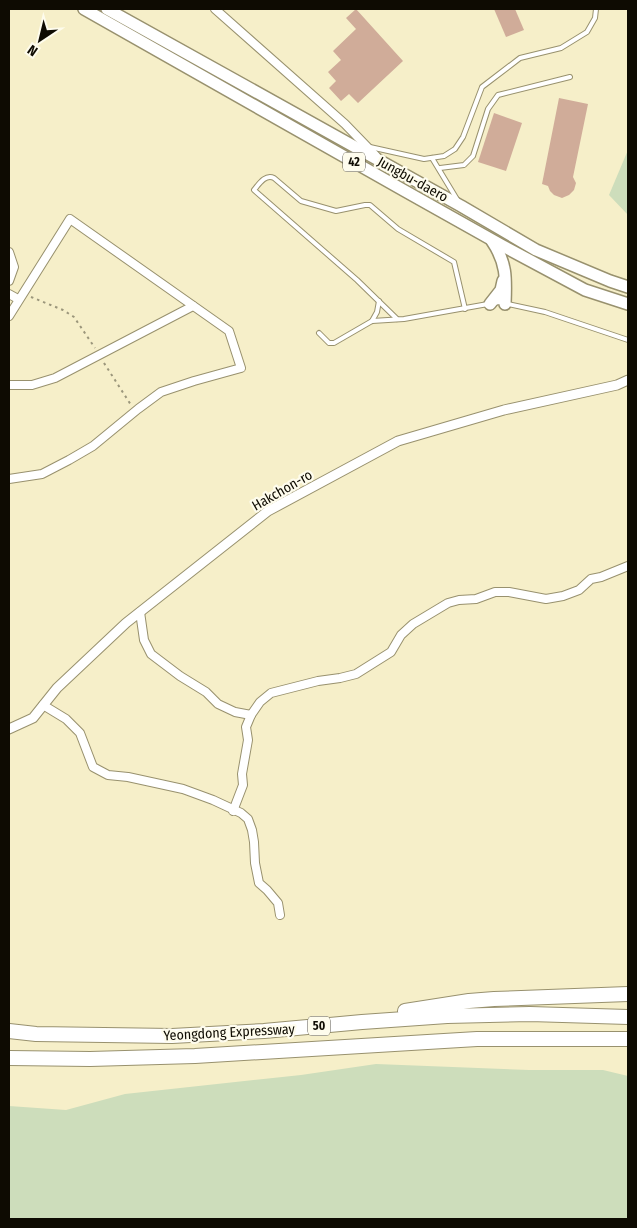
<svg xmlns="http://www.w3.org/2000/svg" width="637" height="1228" font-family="'Fira Sans Condensed',sans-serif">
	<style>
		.green { fill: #cdddbb }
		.building { fill: #d0ac99 }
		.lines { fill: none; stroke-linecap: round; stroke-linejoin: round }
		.service-casing { stroke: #98916e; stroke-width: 6 }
		.minor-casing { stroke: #98916e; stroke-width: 10 }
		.tertiary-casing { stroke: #98916e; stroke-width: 11 }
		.primary-casing { stroke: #98916e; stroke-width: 14 }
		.motorway-casing { stroke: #98916e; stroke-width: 16 }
		.path { stroke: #9b967b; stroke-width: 2; stroke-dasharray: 2.5 4; stroke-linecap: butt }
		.service { stroke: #fff; stroke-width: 4 }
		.minor { stroke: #fff; stroke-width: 8 }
		.tertiary { stroke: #fff; stroke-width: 9 }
		.primary { stroke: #fff; stroke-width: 11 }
		.motorway { stroke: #fff; stroke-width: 14 }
		.labels { text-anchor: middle; stroke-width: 4.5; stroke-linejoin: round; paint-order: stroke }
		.shield { fill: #fefced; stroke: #565348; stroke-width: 1 }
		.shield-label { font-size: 12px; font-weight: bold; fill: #0e0b02 }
		.street-label { font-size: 14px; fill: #0e0b02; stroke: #fefced }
	</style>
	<rect width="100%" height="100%" fill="#f6efc9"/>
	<g class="green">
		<path d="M628,150V215L609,195Z"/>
		<path d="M376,1064L529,1070H603L628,1076V1219H9V1106L66,1110L125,1094L301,1075Z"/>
	</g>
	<g class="building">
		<path d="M356,9L403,61L358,103L349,94L341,101L329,88L336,81L328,72L341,60L333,51L356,29L346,18Z"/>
		<path d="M494,9H515L524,30L506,37Z"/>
		<path d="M559,98L588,104L573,177L576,183L574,190L569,195L562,198L554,195L550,191L548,186L542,184Z"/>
		<path d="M494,113L522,123L506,171L478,162Z"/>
	</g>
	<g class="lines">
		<g class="service-casing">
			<g id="service">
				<path d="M370,147L424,159L444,156L455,149L463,137L482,87L520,58L561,48L587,32L595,18L596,9"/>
				<path d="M432,158L458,201"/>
				<path d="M440,168L464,165L473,156L488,109L498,95L570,77"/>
				<path d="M397,319L357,280L254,190C259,184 265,174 274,178L301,201L336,211L365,205H370L398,229L454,262L465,309"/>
				<path d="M372,321L377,312L379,301"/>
				<path d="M319,333L329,343H334L372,321L404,319L499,302L545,312L628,340"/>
			</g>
		</g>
		<g class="minor-casing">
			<g id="minor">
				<path d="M215,9L345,124L376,156"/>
				<path d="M9,252L14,267L9,281"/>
				<path d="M9,294L18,299"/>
				<path d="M9,316L70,219L229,331L241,368L194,381L161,392L138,409L93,446L69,460L42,474L9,479"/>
				<path d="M9,385H32L55,378L193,306"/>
				<path d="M140,612L144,640L151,654L180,676L206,692L218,704L235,712L251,715"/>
				<path d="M43,705L66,719L80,733L93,767L108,775L128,777L183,789L213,800L241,813L248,819L252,830L254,842L255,863L259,883L267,890L278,903L280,915"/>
				<path d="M233,811L243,785L242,774L248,740L246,727L251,715L260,702L271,693L318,681L340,678L356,674L391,652L401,635L413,624L448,603L459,600L476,599L495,592H509L546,599L563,596L579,590L591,579L601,577L628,566"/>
			</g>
		</g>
		<g class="tertiary-casing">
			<path id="tertiary" d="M9,729L33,718L57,688L126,623L268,511L398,441L504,410L617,385L628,380"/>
		</g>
		<g class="primary-casing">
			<g id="primary">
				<path d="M84,9L405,191L503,246L585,290L628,304"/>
				<path d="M107,9L461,206L536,250L610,281L628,287"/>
				<path d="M492,241C507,263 506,279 505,304"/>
				<path d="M490,304L501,290L503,281"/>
			</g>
		</g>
		<g class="motorway-casing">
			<g id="motorway">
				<path d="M405,1011L469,1001L494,999L628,994"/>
				<path d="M9,1031L36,1034L172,1036L264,1031L362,1022L447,1016L530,1014L628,1017"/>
				<path d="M9,1058L90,1059L195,1056L477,1039H628"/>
			</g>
		</g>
		<g class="path">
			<path d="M31,297L63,310L74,317L95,348"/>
			<path d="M104,363L131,405"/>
		</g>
		<use href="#service" class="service"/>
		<use href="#minor" class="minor"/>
		<use href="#tertiary" class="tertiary"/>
		<use href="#primary" class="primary"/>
		<use href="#motorway" class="motorway"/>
	</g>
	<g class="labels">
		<g class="shield">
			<rect x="343" y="152.5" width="22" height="19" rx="4"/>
			<rect x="308" y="1016.5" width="22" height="19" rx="4"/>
		</g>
		<g class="shield-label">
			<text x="354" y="166">42</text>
			<text x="319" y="1030">50</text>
		</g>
		<g class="street-label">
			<text transform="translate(413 179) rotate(29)" y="5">Jungbu-daero</text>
			<text transform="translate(282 490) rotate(-30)" y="5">Hakchon-ro</text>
			<text transform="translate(229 1032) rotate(-3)" y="5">Yeongdong Expressway</text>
		</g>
	</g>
	<rect width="637" height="1228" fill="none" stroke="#0e0b02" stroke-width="20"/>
	<g transform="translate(40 40) rotate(215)" stroke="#fefced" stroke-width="4" paint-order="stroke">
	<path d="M0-4L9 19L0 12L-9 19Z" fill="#0e0b02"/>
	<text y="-8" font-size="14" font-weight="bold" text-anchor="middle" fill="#0e0b02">N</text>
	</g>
</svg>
